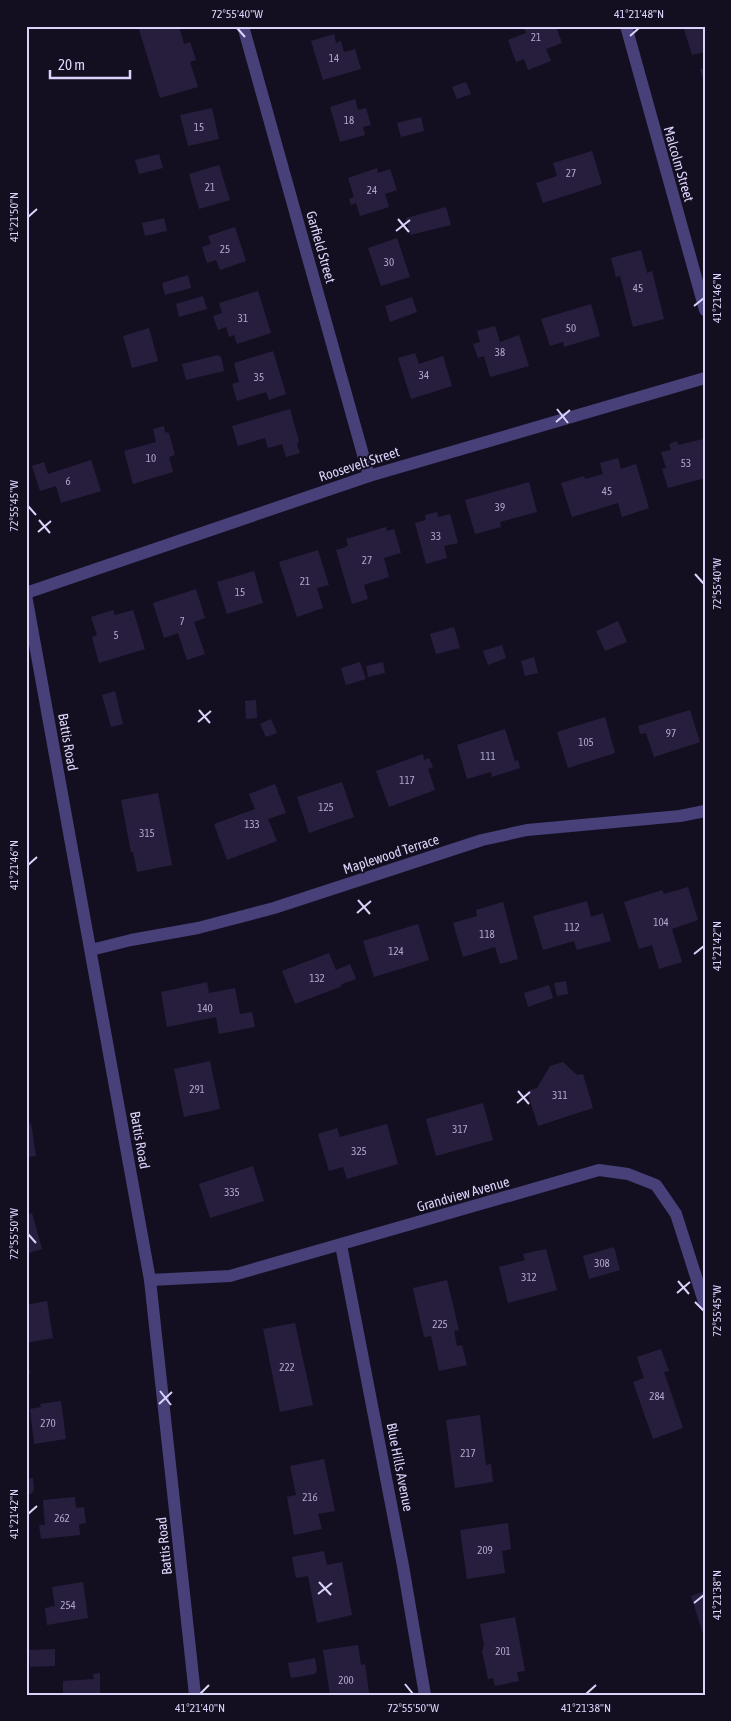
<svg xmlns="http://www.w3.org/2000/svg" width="731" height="1721" font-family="'Asap Condensed',sans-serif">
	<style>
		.building { fill: #271e3e }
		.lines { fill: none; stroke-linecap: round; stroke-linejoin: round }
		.street { stroke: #474079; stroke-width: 12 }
		.ticks { fill: none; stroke: #dbd3fa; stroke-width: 2 }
		.labels { text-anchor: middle; stroke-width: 4; stroke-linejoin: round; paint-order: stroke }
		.number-label { font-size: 11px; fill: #aea6cb }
		.street-label { font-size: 14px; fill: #dbd3fa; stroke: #140f20 }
		.neatline { fill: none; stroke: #dbd3fa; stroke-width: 2 }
		.ticks-label { font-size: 12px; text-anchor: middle; fill: #dbd3fa }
	</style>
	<rect width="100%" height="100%" fill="#140f20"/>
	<g class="building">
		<path d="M138,26H179L184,44L190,42L196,60L190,62L198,87L160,98Z"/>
		<path d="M523,26H563L557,29L562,43L546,49L551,61L528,70L524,59L516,62L508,40L526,33Z"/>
		<path d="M683,26H705V52L692,55Z"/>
		<path d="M334,34L336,43L341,41L344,52L355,49L361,69L323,80L311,41Z"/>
		<path d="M705,68V83H704L700,69Z"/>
		<path d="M466,82L471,94L457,99L452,87Z"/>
		<path d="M355,99L358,110L366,108L371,125L363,127L365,135L340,142L330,107Z"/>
		<path d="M212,108L219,139L188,146L180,115Z"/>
		<path d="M421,117L424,131L401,137L397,123Z"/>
		<path d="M592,151L602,184L543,203L536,183L557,176L553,163Z"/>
		<path d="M159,154L163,168L139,174L135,160Z"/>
		<path d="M219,165L230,200L199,209L189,174Z"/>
		<path d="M377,168L378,173L390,169L397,190L385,194L389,207L360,216L356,203L351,205L349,199L354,197L348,178Z"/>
		<path d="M446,207L451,225L410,235L406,218Z"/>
		<path d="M164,218L167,231L145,236L142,223Z"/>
		<path d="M235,227L246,261L220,270L216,260L207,263L202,247L211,244L208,236Z"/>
		<path d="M397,238L410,277L381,286L368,248Z"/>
		<path d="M641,250L647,273L652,271L664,319L633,327L620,276L616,277L611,258Z"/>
		<path d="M188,275L191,288L165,295L162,283Z"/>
		<path d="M258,291L271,333L237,344L234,335L229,337L226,327L218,330L213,316L222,313L219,303Z"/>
		<path d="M203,296L207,309L179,317L176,304Z"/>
		<path d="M412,297L417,312L390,322L385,306Z"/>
		<path d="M591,304L600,336L564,347L563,342L550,346L541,319Z"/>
		<path d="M495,326L500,342L519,335L529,366L490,377L484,356L478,358L473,344L480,342L477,331Z"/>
		<path d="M149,328L158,361L132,368L123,336Z"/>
		<path d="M273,351L286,394L269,400L266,392L237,401L232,384L239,382L234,363Z"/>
		<path d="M415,353L419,364L443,356L452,386L411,399L398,358Z"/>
		<path d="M218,355L221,357L224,371L186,380L182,364Z"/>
		<path d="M290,409L299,441L297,445L300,453L286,457L282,444L268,448L265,438L238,446L232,426Z"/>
		<path d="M164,426L165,432L169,433L175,455L169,457L173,472L133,484L124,451L156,442L153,429Z"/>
		<path d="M703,439L705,446V478L668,488L662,469L666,468L661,452L671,450L669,444L677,441L678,445Z"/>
		<path d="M618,458L621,469L636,464L649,508L622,517L618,503L572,517L561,483L584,476L585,479L603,474L600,463Z"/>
		<path d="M91,460L101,491L61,503L56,486L40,491L32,466L44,462L48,474Z"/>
		<path d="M529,482L537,512L500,522L501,527L475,534L465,500Z"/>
		<path d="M437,512L438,517L450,514L458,543L444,546L447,558L426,564L415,523L426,520L425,515Z"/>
		<path d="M386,527L387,531L394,529L401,553L384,558L389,577L364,585L368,599L352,604L336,550L346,547L348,545L346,539Z"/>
		<path d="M318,550L329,585L317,588L323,608L297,617L279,562Z"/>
		<path d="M254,571L263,603L227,614L217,582Z"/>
		<path d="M196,589L205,618L194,622L205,654L187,660L178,633L164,638L153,603Z"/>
		<path d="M113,610L115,615L133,610L145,649L99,663L92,637L97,635L91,617Z"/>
		<path d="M618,621L627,642L605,651L596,631Z"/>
		<path d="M454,627L460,648L436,654L430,634Z"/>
		<path d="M502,645L506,658L488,665L483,651Z"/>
		<path d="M534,657L538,673L525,676L521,661Z"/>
		<path d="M360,662L366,679L346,685L341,668Z"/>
		<path d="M383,662L385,673L368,677L366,666Z"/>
		<path d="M115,691L123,724L111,727L102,695Z"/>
		<path d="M256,700L257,718L246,719L245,701Z"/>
		<path d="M690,710L700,742L654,757L646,733L640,734L638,726Z"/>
		<path d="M605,717L615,753L568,768L557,732Z"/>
		<path d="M271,719L277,733L266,737L260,724Z"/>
		<path d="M505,729L515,761L518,760L520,768L492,777L491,772L467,779L457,745Z"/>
		<path d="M423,754L424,760L429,758L433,767L428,769L435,790L389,807L376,771Z"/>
		<path d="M342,782L354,817L309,833L297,797Z"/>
		<path d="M275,784L286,813L268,819L277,841L227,860L214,824L255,809L249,794Z"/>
		<path d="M158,793L172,865L137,872L133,852H131L121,800Z"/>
		<path d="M688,887L698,920L672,929L682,962L659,969L652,945L639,949L624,902L662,890L664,894Z"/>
		<path d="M587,901L591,917L603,913L611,941L577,950L574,941L543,950L533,916Z"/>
		<path d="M503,902L518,959L500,964L495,947L463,957L453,923L477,916L476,910Z"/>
		<path d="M418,924L429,960L374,977L363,941Z"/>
		<path d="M329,953L336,970L350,964L356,979L342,984L340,987L295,1004L282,971Z"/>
		<path d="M566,981L568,994L557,996L554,983Z"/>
		<path d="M207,982L209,993L235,988L240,1014L252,1012L255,1027L219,1034L216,1017L167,1027L161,992Z"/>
		<path d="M549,985L553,998L528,1007L524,993Z"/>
		<path d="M210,1061L220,1109L184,1117L174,1069Z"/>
		<path d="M563,1062L577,1075L583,1074L593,1108L538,1126L527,1091L537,1088L550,1066Z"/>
		<path d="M483,1103L493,1140L436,1156L426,1119Z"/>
		<path d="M31,1123L36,1156L26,1157V1124Z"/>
		<path d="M387,1124L398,1164L347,1179L343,1167L329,1171L318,1134L337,1128L340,1137Z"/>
		<path d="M253,1166L264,1201L210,1218L199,1184Z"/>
		<path d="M32,1213L42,1249L26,1254V1215Z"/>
		<path d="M614,1247L620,1270L589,1279L583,1256Z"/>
		<path d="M546,1249L557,1290L508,1303L499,1267L525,1260L523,1254Z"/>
		<path d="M447,1280L459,1330L454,1331L457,1346L462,1345L467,1365L439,1371L431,1336L424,1337L413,1288Z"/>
		<path d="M47,1301L53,1338L26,1343V1305Z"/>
		<path d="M295,1323L313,1405L280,1412L263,1329Z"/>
		<path d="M661,1349L669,1371L664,1372L683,1428L653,1439L633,1382L644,1378L637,1357Z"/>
		<path d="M27,1358L30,1374H26V1359Z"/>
		<path d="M61,1401L66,1439L34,1444L30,1409L41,1407L40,1404Z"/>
		<path d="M480,1415L486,1465L491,1464L493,1482L455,1488L446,1420Z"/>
		<path d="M324,1459L335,1511L318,1514L322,1529L294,1535L287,1497L296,1495L290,1466Z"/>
		<path d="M33,1478L34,1490L31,1494H26V1479Z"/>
		<path d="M75,1497L76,1508L84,1507L86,1523L79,1524L80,1535L41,1539L39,1525H45L43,1500Z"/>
		<path d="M508,1523L511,1549L502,1551L505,1573L467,1579L460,1530Z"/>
		<path d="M324,1551L327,1565L342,1562L352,1615L317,1623L308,1576L296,1578L292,1557Z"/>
		<path d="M83,1582L88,1618L47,1625L45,1608L55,1606L52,1587Z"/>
		<path d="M705,1591V1637H704L691,1596Z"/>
		<path d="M515,1617L525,1671L517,1672L519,1681L495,1686L493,1678L488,1679L482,1651L484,1645L480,1624Z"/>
		<path d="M358,1645L361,1665L365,1664L369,1693H365L366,1695H330L323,1650Z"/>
		<path d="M55,1649V1666L30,1667L29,1650Z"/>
		<path d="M315,1658L317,1670L315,1674L291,1678L288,1663Z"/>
		<path d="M100,1673V1695H63V1681L94,1679L93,1674Z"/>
	</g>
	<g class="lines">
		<g class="street">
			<path d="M243,26L369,476"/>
			<path d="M626,26L705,310"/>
			<path d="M26,593L369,476L705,378"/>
			<path d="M26,595L150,1280L195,1695"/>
			<path d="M91,950L131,940L198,928L274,908L482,840L527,830L680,816L705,811"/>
			<path d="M341,1245L403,1566L425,1695"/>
			<path d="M150,1280L230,1276L599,1170L628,1174L656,1185L676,1214L705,1305"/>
		</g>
	</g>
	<path class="ticks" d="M237,28L245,37M630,36L639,28M28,217L37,209M398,219L409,232M396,231L410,220M694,306L704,298M557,409L568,423M556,422L570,410M28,506L36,515M39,520L50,533M38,532L51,521M695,574L704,584M199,710L210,723M198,722L211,711M28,865L37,857M358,900L370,914M357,913L371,901M694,954L704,946M518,1091L529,1104M517,1103L530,1092M28,1234L36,1243M678,1281L689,1294M677,1293L690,1282M695,1302L704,1311M160,1391L171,1405M159,1404L172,1392M28,1514L37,1506M319,1582L331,1595M318,1594L332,1583M694,1603L704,1595M405,1684L413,1694M200,1694L209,1685M586,1694L596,1685"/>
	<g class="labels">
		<g class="number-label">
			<text x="536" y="41">21</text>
			<text x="334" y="62">14</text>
			<text x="349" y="124">18</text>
			<text x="199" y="131">15</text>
			<text x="571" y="177">27</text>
			<text x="210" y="191">21</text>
			<text x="372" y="194">24</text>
			<text x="225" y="253">25</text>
			<text x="389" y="266">30</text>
			<text x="638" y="292">45</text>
			<text x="243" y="322">31</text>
			<text x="571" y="332">50</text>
			<text x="500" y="356">38</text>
			<text x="424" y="379">34</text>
			<text x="259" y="381">35</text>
			<text x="151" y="462">10</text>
			<text x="686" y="467">53</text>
			<text x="68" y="485">6</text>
			<text x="607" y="495">45</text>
			<text x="500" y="511">39</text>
			<text x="436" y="540">33</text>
			<text x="367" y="564">27</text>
			<text x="305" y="585">21</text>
			<text x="240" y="596">15</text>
			<text x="182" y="625">7</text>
			<text x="116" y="639">5</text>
			<text x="671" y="737">97</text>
			<text x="586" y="746">105</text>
			<text x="488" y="760">111</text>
			<text x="407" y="784">117</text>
			<text x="326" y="811">125</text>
			<text x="252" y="828">133</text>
			<text x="147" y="837">315</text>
			<text x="661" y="926">104</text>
			<text x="572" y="931">112</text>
			<text x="487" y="938">118</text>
			<text x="396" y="955">124</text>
			<text x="317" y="982">132</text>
			<text x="205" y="1012">140</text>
			<text x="197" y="1093">291</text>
			<text x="560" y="1099">311</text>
			<text x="460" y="1133">317</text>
			<text x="359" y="1155">325</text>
			<text x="232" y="1196">335</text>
			<text x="602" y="1267">308</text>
			<text x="529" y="1281">312</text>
			<text x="440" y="1328">225</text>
			<text x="287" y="1371">222</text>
			<text x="657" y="1400">284</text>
			<text x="48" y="1427">270</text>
			<text x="468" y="1457">217</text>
			<text x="310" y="1501">216</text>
			<text x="62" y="1522">262</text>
			<text x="485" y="1554">209</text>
			<text x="68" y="1609">254</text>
			<text x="503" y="1655">201</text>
			<text x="346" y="1684">200</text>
		</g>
		<g class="street-label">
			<text transform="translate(679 164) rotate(74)" y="5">Malcolm Street</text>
			<text transform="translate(321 247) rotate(74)" y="5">Garfield Street</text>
			<text transform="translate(359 464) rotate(-18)" y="5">Roosevelt Street</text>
			<text transform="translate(68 742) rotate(80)" y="5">Battis Road</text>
			<text transform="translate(391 854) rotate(-18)" y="5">Maplewood Terrace</text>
			<text transform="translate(140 1140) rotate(80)" y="5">Battis Road</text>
			<text transform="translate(463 1194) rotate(-16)" y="5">Grandview Avenue</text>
			<text transform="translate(400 1467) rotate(79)" y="5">Blue Hills Avenue</text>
			<text transform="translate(164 1546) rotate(-96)" y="5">Battis Road</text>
		</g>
	</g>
	<rect width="731" height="1721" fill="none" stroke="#140f20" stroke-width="55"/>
	<path d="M50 70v8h80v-8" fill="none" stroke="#dbd3fa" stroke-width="2.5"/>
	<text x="58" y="70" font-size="15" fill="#dbd3fa" stroke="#140f20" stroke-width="4" paint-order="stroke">20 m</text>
	<rect x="28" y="28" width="676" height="1666" class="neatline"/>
	<g class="ticks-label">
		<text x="237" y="18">72°55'40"W</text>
		<text x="639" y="18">41°21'48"N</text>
		<text transform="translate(14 217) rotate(-90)" y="4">41°21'50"N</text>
		<text transform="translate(717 298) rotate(-90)" y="4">41°21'46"N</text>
		<text transform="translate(14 506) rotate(-90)" y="4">72°55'45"W</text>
		<text transform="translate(717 584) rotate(-90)" y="4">72°55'40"W</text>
		<text transform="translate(14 865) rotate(-90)" y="4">41°21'46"N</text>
		<text transform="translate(717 946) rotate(-90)" y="4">41°21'42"N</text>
		<text transform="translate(14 1234) rotate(-90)" y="4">72°55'50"W</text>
		<text transform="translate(717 1311) rotate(-90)" y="4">72°55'45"W</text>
		<text transform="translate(14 1514) rotate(-90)" y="4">41°21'42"N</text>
		<text transform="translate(717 1595) rotate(-90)" y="4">41°21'38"N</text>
		<text x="200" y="1712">41°21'40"N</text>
		<text x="413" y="1712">72°55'50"W</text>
		<text x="586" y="1712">41°21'38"N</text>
	</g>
</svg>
